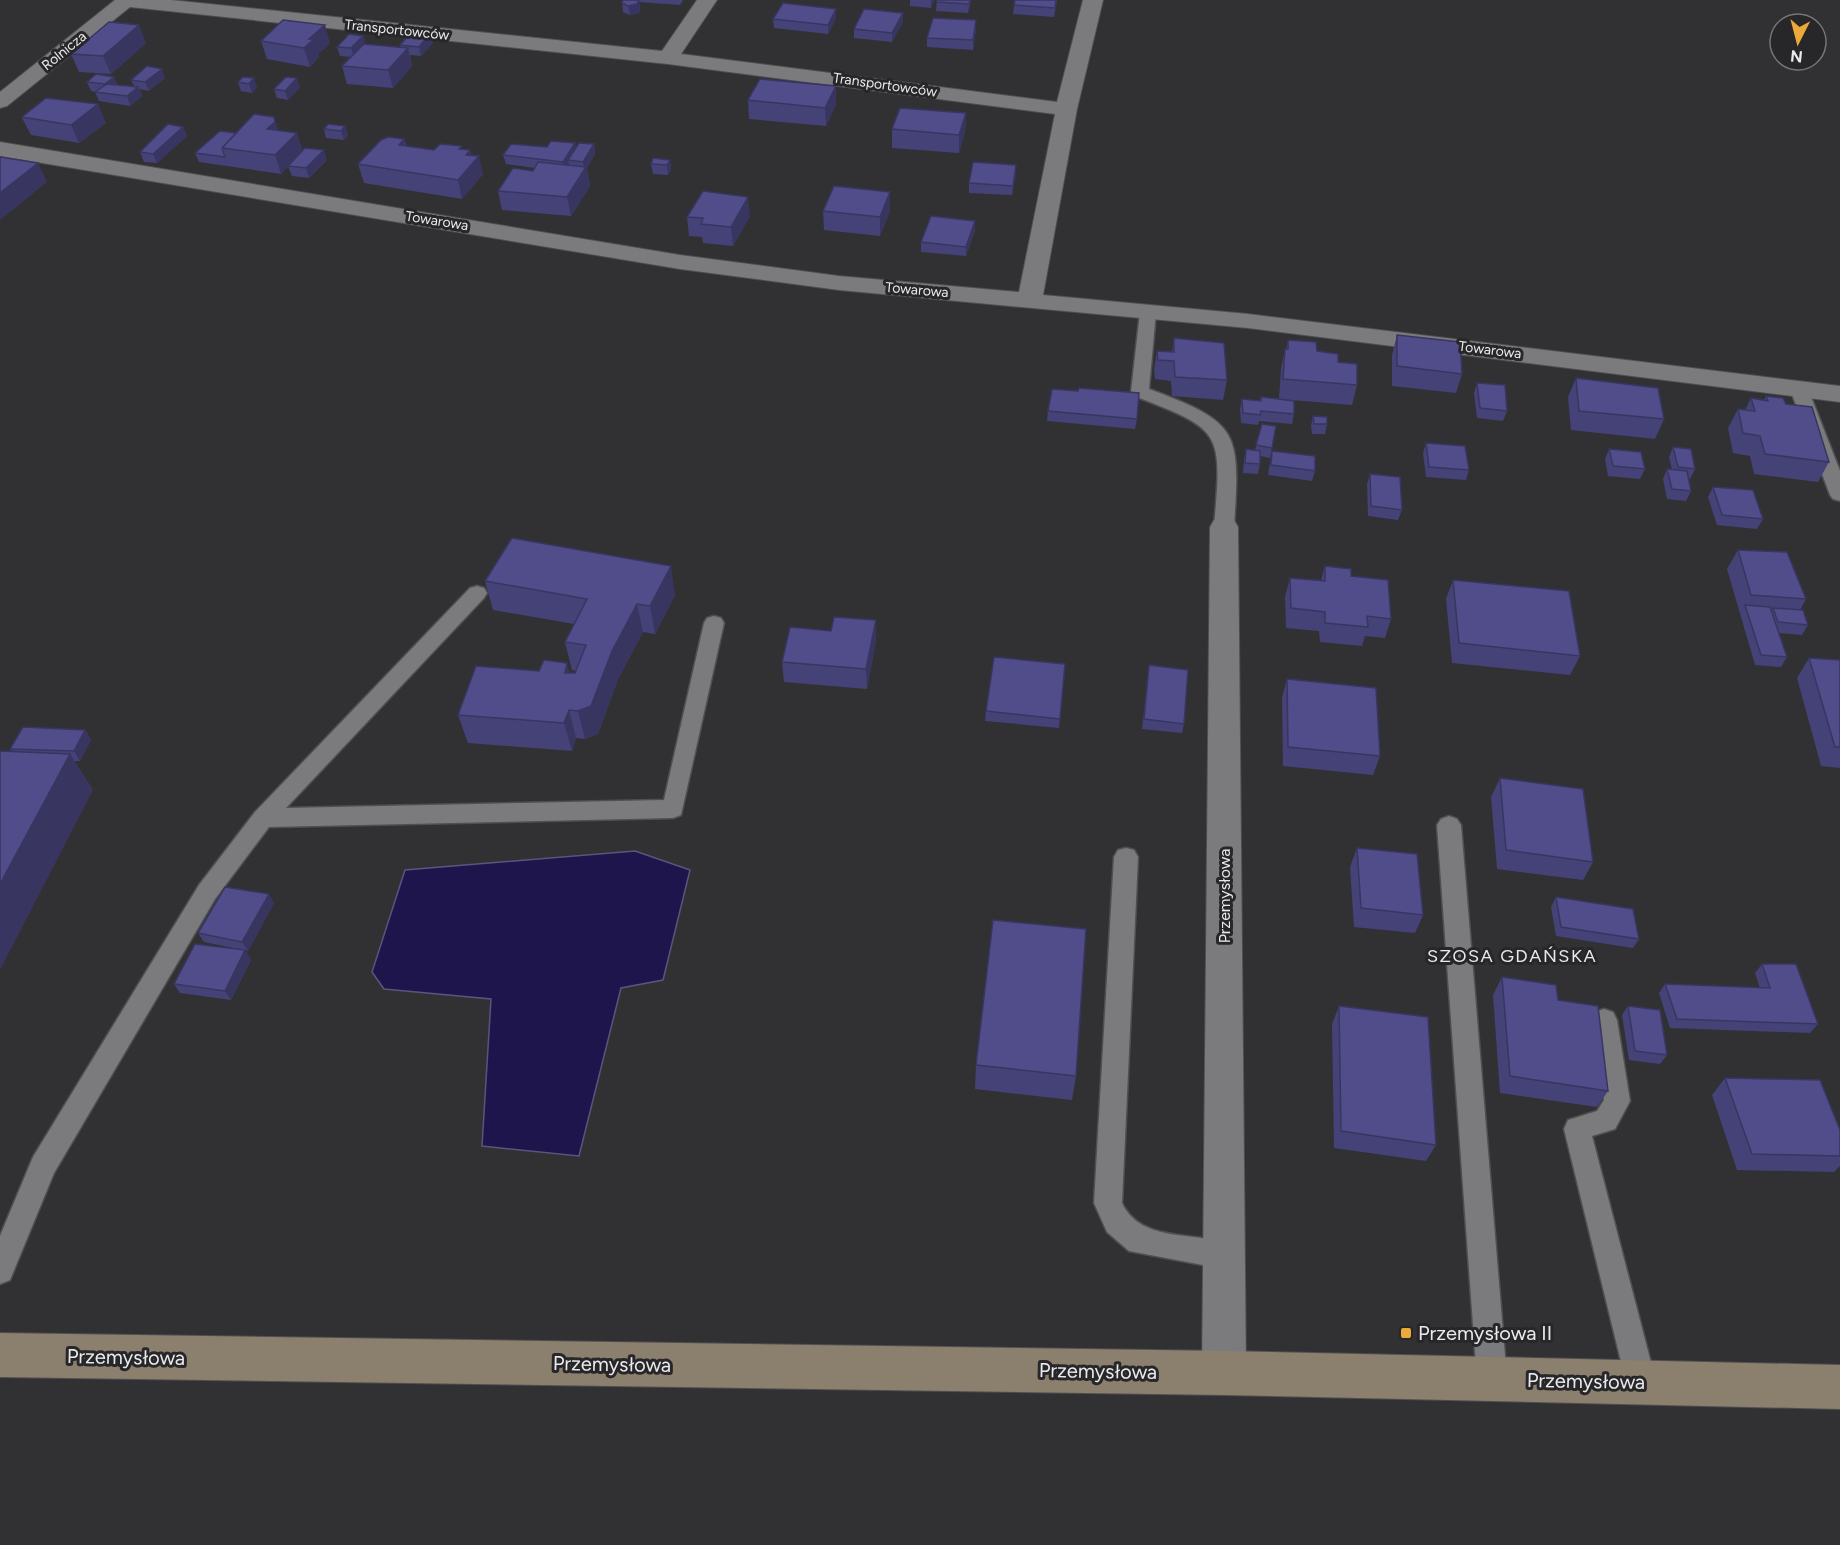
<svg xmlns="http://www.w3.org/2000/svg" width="1840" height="1545" font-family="Figtree,sans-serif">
  <rect width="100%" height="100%" fill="#313133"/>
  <!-- water -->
  <polygon fill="#1e154d" stroke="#5b557d" stroke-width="1.5" points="635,851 690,870 663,980 621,988 579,1156 482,1146 491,999 384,989 372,972 405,870"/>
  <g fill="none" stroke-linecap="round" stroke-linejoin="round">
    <!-- lane casing -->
    <g stroke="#4f4f51" stroke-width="3">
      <g id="lane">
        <path d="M1148 307 1156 312 1149 389C1241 423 1240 432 1234 527L1231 532H1217L1214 527C1222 432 1224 430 1134 396L1131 392 1140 312Z"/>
        <polygon points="1799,384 1808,389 1840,471 1840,501 1833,499 1830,495 1790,389"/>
        <polygon points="477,586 484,588 487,593 484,598 286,808 664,800 704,623 707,618 714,616 721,618 724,623 681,815 673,818 269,827 215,899 54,1173 10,1280 0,1284 0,1236 33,1157 199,885 255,812 470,588"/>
        <polygon points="1449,816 1457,819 1461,825 1507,1380 1503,1391 1492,1395 1481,1391 1477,1380 1437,825 1441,819"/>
        <path d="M1126 848 1134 850 1138 857 1122 1203C1141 1244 1198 1231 1234 1245L1238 1255 1234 1265 1224 1269 1129 1251 1107 1232 1094 1203 1114 857 1118 850Z"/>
        <polygon points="1604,1009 1613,1012 1617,1020 1630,1101 1615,1129 1592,1136 1656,1382 1652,1393 1641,1397 1630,1393 1626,1382 1564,1129 1568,1120 1597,1111 1604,1100 1591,1020 1595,1012"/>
      </g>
    </g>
    <!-- street casing -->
    <g stroke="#4f4f51" stroke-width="2">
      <g id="street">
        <polygon points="115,0 171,0 662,51 697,0 717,0 681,54 1057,102 1083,0 1103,0 1077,109 1043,295 1248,314 1840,386 1840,402 1248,328 839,290 680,269 0,156 0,142 680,255 839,276 1019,292 1055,114 668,64 130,7 7,106 0,108 0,92"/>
        <polygon points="1224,518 1234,520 1238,527 1246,1373 1239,1388 1224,1395 1209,1388 1202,1373 1210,527 1214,520"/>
      </g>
    </g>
    <!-- secondary casing -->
    <g stroke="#4f4f51" stroke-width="2">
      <polygon id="secondary" points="0,1333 1224,1351 1840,1365 1840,1409 1224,1395 0,1377"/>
    </g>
    <!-- lane -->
    <use href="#lane" fill="#7b7b7e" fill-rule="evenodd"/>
    <!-- street -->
    <use href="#street" fill="#7b7b7e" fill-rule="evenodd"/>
    <!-- secondary -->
    <use href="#secondary" fill="#8b7f6e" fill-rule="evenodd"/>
  </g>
  <!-- wall -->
  <g fill="#454277">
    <polygon points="623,0 683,0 680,5 639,2 640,9 639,13 630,15 623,12 622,3"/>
    <polygon points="910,0 934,0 931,8 910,6"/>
    <polygon points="937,0 971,0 968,13 936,11"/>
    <polygon points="1015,0 1057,0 1054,17 1013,14"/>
    <polygon points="836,9 836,18 828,34 774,28 773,19"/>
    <polygon points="903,13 903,22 892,42 854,38 854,29"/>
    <polygon points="976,29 973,50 927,47 927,38"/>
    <polygon points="363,36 365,44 400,47 400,45 433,43 421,56 410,55 412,66 393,88 347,84 342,66 351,57 340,56 337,47"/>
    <polygon points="261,41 330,43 318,54 319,57 310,67 267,59"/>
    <polygon points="146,43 111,74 79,72 71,54"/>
    <polygon points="114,77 117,85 134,86 131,80 165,78 149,91 139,89 142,96 130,106 99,101 95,92 91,91 87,82"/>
    <polygon points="243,77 257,87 252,93 241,91 238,82"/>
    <polygon points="836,86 836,104 826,126 749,119 748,100"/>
    <polygon points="300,87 288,100 277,98 274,89"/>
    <polygon points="46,98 106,123 79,143 31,135 22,118"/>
    <polygon points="966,113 965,132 959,153 892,148 892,129"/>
    <polygon points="345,126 348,136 344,140 326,138 324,129"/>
    <polygon points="183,127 187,136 157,163 144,162 140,152"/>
    <polygon points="278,130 303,150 327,160 309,178 292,176 288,166 281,174 199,162 195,153 236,133"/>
    <polygon points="404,139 407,146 434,150 463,149 470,150 471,155 483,174 462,199 364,183 358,164"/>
    <polygon points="594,144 595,154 587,168 590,186 571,216 502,210 498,191 533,171 535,168 506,164 503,155 547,147 576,148"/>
    <polygon points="670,160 671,169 668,175 653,174 651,164"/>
    <polygon points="1016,165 1016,174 1012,195 969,193 969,183"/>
    <polygon points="823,211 890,211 880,236 824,230"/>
    <polygon points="750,216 733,246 703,243 702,237 689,236 687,217"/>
    <polygon points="975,230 966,256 921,252 921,242"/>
    <polygon points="1397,335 1462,374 1456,393 1392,386 1392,355"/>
    <polygon points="1174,338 1227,380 1223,400 1172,396 1171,381 1155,379 1154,370 1157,351 1172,352"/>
    <polygon points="1288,340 1317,351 1338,362 1357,385 1352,405 1279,399 1281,369 1285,349 1286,349"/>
    <polygon points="1576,378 1664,419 1655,439 1571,430 1568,397"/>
    <polygon points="1477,383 1507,411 1503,421 1477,418 1474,393"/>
    <polygon points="1766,396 1786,404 1829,462 1818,482 1754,474 1750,456 1733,453 1728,428 1738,409 1745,410 1751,398 1764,400"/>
    <polygon points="1261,397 1294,414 1292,424 1259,421 1258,425 1241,423 1240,409 1242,399 1260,401"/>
    <polygon points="1048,411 1137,419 1135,429 1047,421"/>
    <polygon points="1313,416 1327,424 1325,434 1312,434 1311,426"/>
    <polygon points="1262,424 1276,426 1270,458 1260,456 1260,464 1258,474 1243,473 1244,459 1246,449 1255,450"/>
    <polygon points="1426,443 1469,470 1466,480 1426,477 1423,453"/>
    <polygon points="1673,447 1695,469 1690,479 1689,478 1691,491 1686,501 1667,499 1663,479 1667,469 1672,470 1669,457"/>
    <polygon points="1609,449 1645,469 1640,479 1608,476 1605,459"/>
    <polygon points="1272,451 1315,471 1312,481 1268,475"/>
    <polygon points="1370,474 1402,510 1398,520 1368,516 1367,484"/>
    <polygon points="1713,487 1763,519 1757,529 1717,525 1708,497"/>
    <polygon points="1738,550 1806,599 1800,610 1808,625 1802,635 1779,633 1787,657 1781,667 1755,665 1727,569"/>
    <polygon points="1325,566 1351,576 1391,619 1385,638 1365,636 1362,646 1320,642 1319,631 1286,628 1285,597 1290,578 1321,580"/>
    <polygon points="1453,580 1580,656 1570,675 1452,663 1446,599"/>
    <polygon points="485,581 675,595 655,634 643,632 618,679 598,734 585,739 576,738 572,751 468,743 458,715 539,671 575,673 576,671 572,670 565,642 574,624 493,610"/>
    <polygon points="876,620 876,640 867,689 784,682 782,662 831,631"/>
    <polygon points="1809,658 1840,660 1840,768 1821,766 1797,678"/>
    <polygon points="1065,664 1059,728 985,721 986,711"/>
    <polygon points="1149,665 1184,724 1182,733 1142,729"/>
    <polygon points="1287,679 1380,756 1373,775 1283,766 1282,698"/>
    <polygon points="85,730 91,740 80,761 74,761 93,790 13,752 10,749"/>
    <polygon points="1500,778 1593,862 1583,880 1497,869 1491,797"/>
    <polygon points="1357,848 1423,915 1415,933 1354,927 1350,867"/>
    <polygon points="1556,897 1639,939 1633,948 1556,936 1551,907"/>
    <polygon points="274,903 248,951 204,942 198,933"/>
    <polygon points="245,950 251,960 231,1000 180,993 174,984"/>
    <polygon points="1762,964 1818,1024 1810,1033 1670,1028 1659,993 1665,984 1760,988 1755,973"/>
    <polygon points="1502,977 1558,1000 1608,1091 1597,1107 1500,1093 1493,995"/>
    <polygon points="1339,1006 1436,1145 1426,1161 1334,1148 1332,1024"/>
    <polygon points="1628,1006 1667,1055 1660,1064 1629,1060 1622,1015"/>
    <polygon points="976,1065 1076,1076 1072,1100 975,1089"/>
    <polygon points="1725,1078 1840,1130 1840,1166 1834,1172 1737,1170 1712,1095"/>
  </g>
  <!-- shaded-wall -->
  <g fill="#383661">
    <polygon points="639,0 640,9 639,13 630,15 628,6"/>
    <polygon points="931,0 934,0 931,8"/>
    <polygon points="970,0 971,0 971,4 968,13"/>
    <polygon points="836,9 836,18 828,34 828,25"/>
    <polygon points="903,13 903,22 892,42 892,33"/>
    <polygon points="976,20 976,29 973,50 973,40"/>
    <polygon points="139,25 146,43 111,74 103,56"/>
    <polygon points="325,25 330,43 318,54 319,57 310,67 304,48 309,39"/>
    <polygon points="430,34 433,43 421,56 419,47"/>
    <polygon points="363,36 365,45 354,57 351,48"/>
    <polygon points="408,48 412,66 393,88 388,70"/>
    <polygon points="162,69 165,78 149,91 145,82"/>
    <polygon points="114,77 118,86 109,93 105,84"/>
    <polygon points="254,78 257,87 252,93 249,84"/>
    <polygon points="297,78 300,87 288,100 285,91"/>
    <polygon points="836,86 836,104 826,126 825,108"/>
    <polygon points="138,87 142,96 130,106 127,96"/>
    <polygon points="98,104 106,123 79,143 71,125"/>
    <polygon points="966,113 965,132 959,153 959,135"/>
    <polygon points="274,117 280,135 267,129"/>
    <polygon points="345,126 348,136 344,140 341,131"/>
    <polygon points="183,127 187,136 157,163 153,154"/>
    <polygon points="297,133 303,151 281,174 275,155"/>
    <polygon points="404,139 409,157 399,145"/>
    <polygon points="575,143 577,153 568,160 569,165 565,172 563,162"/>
    <polygon points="594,144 595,154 587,168 590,186 571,216 567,197 585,170 583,162"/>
    <polygon points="324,150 327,160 309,178 306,168"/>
    <polygon points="470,150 473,163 479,156 483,174 462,199 458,180 466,155"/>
    <polygon points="670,160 671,169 668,175 667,165"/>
    <polygon points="38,163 47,182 0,220 0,193"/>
    <polygon points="1016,165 1016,174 1012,195 1013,186"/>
    <polygon points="890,192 890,211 880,236 880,217"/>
    <polygon points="748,197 750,216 733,246 731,227"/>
    <polygon points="975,221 975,230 966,256 966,247"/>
    <polygon points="671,566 675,595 655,634 650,606"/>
    <polygon points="637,604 643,632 618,679 598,734 585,739 578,711 612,651"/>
    <polygon points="876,620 876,640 867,689 866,669"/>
    <polygon points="567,663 574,692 565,673"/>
    <polygon points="569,710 576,738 572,751 564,723"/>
    <polygon points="85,730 91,740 80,761 74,751"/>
    <polygon points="70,754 93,790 0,970 0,884"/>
    <polygon points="269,894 274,903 248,951 242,942"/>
    <polygon points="245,950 251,960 231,1000 225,991"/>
  </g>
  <!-- building -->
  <g fill="#504d8a" stroke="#383661" stroke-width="1.5">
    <polygon points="623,0 639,0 637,4 628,6 622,3"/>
    <polygon points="937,0 970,0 969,4 937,2"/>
    <polygon points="1015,0 1056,0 1055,8 1014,5"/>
    <polygon points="783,3 836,9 828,25 773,19"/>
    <polygon points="864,9 903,13 892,33 854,29"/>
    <polygon points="933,18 976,20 973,40 927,38"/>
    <polygon points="283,20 325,25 309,39 314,39 304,48 261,41"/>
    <polygon points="109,22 139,25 103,56 71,54"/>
    <polygon points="412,32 430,34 419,47 400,45"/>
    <polygon points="349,34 363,36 351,48 337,47"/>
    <polygon points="364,44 408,48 388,70 342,66"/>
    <polygon points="147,66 162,69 145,82 131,80"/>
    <polygon points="96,74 114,77 105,84 87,82"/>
    <polygon points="243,77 254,78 249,84 238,82"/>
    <polygon points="286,77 297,78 285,91 274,89"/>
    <polygon points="760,79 836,86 825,108 748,100"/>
    <polygon points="107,84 138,87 127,96 95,92"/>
    <polygon points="46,98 98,104 71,125 22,117"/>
    <polygon points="900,108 966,113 959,135 892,129"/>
    <polygon points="254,114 274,117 275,122 267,129 297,133 275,155 222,148"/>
    <polygon points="168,124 183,127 153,154 140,152"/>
    <polygon points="328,124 345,126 341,131 324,129"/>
    <polygon points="220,131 236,133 222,148 225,157 195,153"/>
    <polygon points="388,137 404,139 399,145 434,150 440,144 462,146 459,149 470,150 466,155 479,156 458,180 358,164 381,140"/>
    <polygon points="551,141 575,143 563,162 503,155 511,144 547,147"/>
    <polygon points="579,143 594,144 583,162 568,160"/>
    <polygon points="305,148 324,150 306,168 288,166"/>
    <polygon points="0,157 38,163 0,193"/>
    <polygon points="653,158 670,160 667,165 651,164"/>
    <polygon points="538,162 586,167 567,197 498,191 513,168 533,171"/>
    <polygon points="973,162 1016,165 1013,186 969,183"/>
    <polygon points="834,186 890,192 880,217 823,211"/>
    <polygon points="703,191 748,197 731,227 701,224 703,218 687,217"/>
    <polygon points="931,216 975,221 966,247 921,242"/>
    <polygon points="1397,335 1460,342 1462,374 1397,366"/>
    <polygon points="1174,338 1224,343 1227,380 1175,377 1174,361 1158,360 1157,351 1174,352"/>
    <polygon points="1288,340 1316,342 1317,351 1338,354 1338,362 1357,364 1357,385 1283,379 1285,349 1288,349"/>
    <polygon points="1576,378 1658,388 1664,419 1579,411"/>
    <polygon points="1477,383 1505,385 1507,411 1480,408"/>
    <polygon points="1079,388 1139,393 1137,419 1048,411 1052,389 1078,391"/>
    <polygon points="1766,396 1783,398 1786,404 1812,407 1829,462 1765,454 1760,436 1743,433 1738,409 1755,411 1751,398 1768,401"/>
    <polygon points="1261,397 1294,401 1294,414 1261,411 1260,415 1243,413 1242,399 1261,401"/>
    <polygon points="1313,416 1327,417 1327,424 1314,424"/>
    <polygon points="1262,424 1276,426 1272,448 1256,445"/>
    <polygon points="1426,443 1465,446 1469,470 1429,467"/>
    <polygon points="1673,447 1691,449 1695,469 1678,467"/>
    <polygon points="1246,449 1260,451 1260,464 1245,463"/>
    <polygon points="1609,449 1641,452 1645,469 1613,466"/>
    <polygon points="1272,451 1315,456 1315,471 1271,465"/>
    <polygon points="1667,469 1687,471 1691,491 1672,489"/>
    <polygon points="1370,474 1400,477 1402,510 1371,506"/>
    <polygon points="1713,487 1753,490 1763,519 1722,515"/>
    <polygon points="512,538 671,566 650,606 637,604 612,651 591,706 578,711 569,710 564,723 458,715 476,666 539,671 544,660 567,663 565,673 575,673 586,645 565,642 587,599 485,581"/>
    <polygon points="1738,550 1787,552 1806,599 1751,595"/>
    <polygon points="1325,566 1351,569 1351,576 1388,580 1391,619 1367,616 1368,627 1325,623 1325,612 1291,608 1290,578 1325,581"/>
    <polygon points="1453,580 1569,591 1580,656 1459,643"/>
    <polygon points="1745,605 1770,607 1787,657 1761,655"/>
    <polygon points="1773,608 1803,610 1808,625 1778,622"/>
    <polygon points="834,617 876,620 866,669 782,662 790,627 831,631"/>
    <polygon points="994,657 1065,664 1060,719 986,711"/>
    <polygon points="1809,658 1840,660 1840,747 1835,747"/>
    <polygon points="1149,665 1188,670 1184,724 1144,719"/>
    <polygon points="1287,679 1376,688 1380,756 1288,747"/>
    <polygon points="23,727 85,730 74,751 10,749"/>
    <polygon points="0,751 70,754 0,884"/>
    <polygon points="1500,778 1583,789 1593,862 1506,850"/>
    <polygon points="1357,848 1417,854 1423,915 1361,908"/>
    <polygon points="225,887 269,894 242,942 198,933"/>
    <polygon points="1556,897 1633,909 1639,939 1561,927"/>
    <polygon points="993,920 1086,929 1076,1076 976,1065"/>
    <polygon points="195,944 245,950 225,991 174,984"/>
    <polygon points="1762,964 1796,964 1818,1024 1677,1019 1665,984 1770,988"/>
    <polygon points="1502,977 1556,985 1558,1000 1598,1006 1608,1091 1510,1076"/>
    <polygon points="1339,1006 1428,1017 1436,1145 1341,1131"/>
    <polygon points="1628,1006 1660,1010 1667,1055 1635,1051"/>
    <polygon points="1725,1078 1820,1080 1840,1130 1840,1156 1752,1154"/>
  </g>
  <!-- markers -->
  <rect fill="#eba939" stroke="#272729" stroke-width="2" x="1400" y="1327" width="12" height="12" rx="3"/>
  <g text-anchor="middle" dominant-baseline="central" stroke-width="6" stroke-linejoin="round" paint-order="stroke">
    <!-- far-street labels -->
    <g font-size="14" fill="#eaeaec" stroke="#272729">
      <text transform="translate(397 30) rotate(6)">Transportowców</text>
      <text transform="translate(64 51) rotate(-39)">Rolnicza</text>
      <text transform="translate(885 85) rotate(8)">Transportowców</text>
      <text transform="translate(437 221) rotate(9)">Towarowa</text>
      <text transform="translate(917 290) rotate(5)">Towarowa</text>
      <text transform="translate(1490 350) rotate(7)">Towarowa</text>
    </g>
    <!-- street labels -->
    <g font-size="16" fill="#eaeaec" stroke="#272729">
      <text transform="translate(1224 896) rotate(-90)">Przemysłowa</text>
    </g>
    <!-- neighbourhood labels -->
    <g font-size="18" letter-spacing="1.5" fill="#eaeaec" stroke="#272729">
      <text x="1512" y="956">SZOSA GDAŃSKA</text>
    </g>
    <!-- near-poi labels -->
    <g font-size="20" fill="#eaeaec" stroke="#272729" text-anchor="start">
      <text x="1418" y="1333">Przemysłowa II</text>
    </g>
    <!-- near-street labels -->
    <g font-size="20" fill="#eaeaec" stroke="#272729">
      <text transform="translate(126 1357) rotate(1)">Przemysłowa</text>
      <text transform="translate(612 1364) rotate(1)">Przemysłowa</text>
      <text transform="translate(1098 1371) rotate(1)">Przemysłowa</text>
      <text transform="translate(1586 1381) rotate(1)">Przemysłowa</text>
    </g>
  </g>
  <!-- north arrow -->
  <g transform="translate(1798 42) rotate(186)"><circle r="28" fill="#272729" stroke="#757577" stroke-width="1.5"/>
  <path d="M0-4.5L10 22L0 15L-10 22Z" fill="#eba939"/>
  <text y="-9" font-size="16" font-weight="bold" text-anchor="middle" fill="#eaeaec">N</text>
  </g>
</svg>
